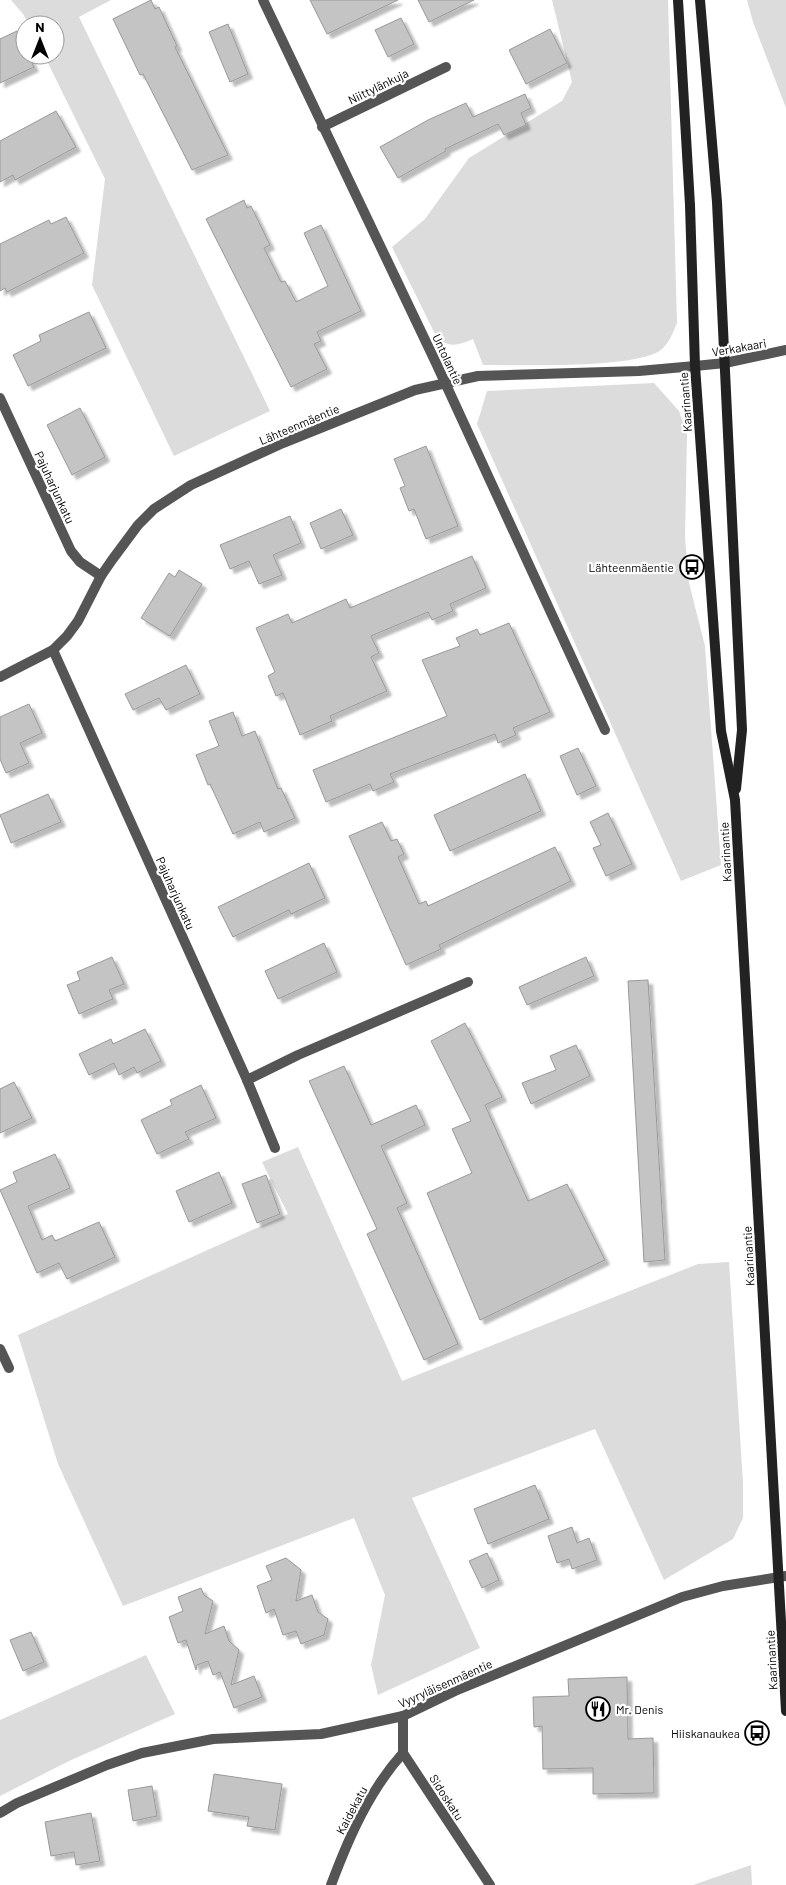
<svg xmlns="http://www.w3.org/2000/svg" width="786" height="1885" font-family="Barlow,sans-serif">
  <defs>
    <filter id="shadow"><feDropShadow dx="4.5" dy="4.5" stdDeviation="1" flood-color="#0004"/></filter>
  </defs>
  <rect width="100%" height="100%" fill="#fff"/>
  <!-- green -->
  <g fill="#dcdcdc">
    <polygon points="11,0 111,0 79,17 270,411 174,456 92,285 105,179 44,55 55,55 55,25 29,25 23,14"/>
    <path d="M552 0H668L677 323C673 332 670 342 662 349 641 369 517 365 483 365L473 339C459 345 448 349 436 336L392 247 425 219 469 158 562 101 572 82Z"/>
    <polygon points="747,0 786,0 786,108 753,22"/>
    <polygon points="654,383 679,411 687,435 685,538 689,583 705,646 721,865 681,881 477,424 487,391"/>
    <polygon points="298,1147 402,1381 698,1264 729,1262 743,1483 743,1518 733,1539 664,1580 595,1429 412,1498 480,1648 378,1695 371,1665 385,1595 354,1518 123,1606 58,1464 18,1335 288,1214 262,1162"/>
    <polygon points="146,1655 175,1714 69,1761 0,1796 0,1720"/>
    <polygon points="751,1865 752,1885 693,1885"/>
  </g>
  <!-- building -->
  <g fill="#c4c4c4" stroke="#999" filter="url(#shadow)">
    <polygon points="151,0 155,9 159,7 177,46 175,47 228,155 192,170 143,74 140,75 113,19"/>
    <polygon points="310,0 398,0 327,34"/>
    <polygon points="418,0 474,0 429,22"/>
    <polygon points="401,18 414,44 388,57 375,30"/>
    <polygon points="228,24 248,74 230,82 209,32"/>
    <polygon points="550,29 567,63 526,84 509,50"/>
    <polygon points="17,31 25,48 25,55 28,55 34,67 0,83 0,39"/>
    <polygon points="525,94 531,108 521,113 526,125 504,135 498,124 445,149 446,151 398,178 380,147 428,120 466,103 473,117"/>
    <polygon points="56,111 76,147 15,180 13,175 0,182 0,141"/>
    <polygon points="244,200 247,208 251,206 270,245 264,248 281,282 285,281 296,302 328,286 304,233 321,225 361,311 317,332 321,341 314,344 327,369 291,387 206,219"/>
    <polygon points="66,217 84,253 7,292 5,288 0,291 0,244 49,220 51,224"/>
    <polygon points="89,312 106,348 28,386 13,355 41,341 39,335"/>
    <polygon points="80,408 105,457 72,475 47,425"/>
    <polygon points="426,446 458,526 426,539 414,509 409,511 400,488 405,486 394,459"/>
    <polygon points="341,509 353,535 321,549 310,523"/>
    <polygon points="290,516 301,543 273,555 282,575 259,584 249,561 230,569 220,545"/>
    <polygon points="472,556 486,588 450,604 453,611 432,620 428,612 371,636 379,653 371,657 387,691 330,716 332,721 300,735 283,693 276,696 268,676 275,672 256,628 288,614 292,623 346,599 350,608"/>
    <polygon points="179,570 202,584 170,636 141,618 169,573 175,577"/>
    <polygon points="509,623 550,712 513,728 516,735 498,743 495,734 390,774 394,782 373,791 370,784 326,802 313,770 447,716 422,660 460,646 456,638 477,629 480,635"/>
    <polygon points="186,665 200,694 166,710 159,698 133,710 125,694"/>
    <polygon points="29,704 42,733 20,743 29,763 6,773 0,759 0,717"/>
    <polygon points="233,712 242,736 255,731 278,789 281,788 295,818 264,832 260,822 233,834 210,784 208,785 196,755 219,746 209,721"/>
    <polygon points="578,748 596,786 577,795 560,756"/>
    <polygon points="525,774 541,811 450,851 434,815"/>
    <polygon points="48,794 61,822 11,843 0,815"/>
    <polygon points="608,813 632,864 606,876 593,848 601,845 590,822"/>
    <polygon points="382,822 391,841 397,839 404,854 398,857 419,904 426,901 428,906 555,847 571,881 439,945 441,949 406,965 349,836"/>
    <polygon points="309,863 325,898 291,914 289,910 233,937 218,907"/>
    <polygon points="324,943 337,972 278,999 265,971"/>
    <polygon points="112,957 124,984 109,990 113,999 79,1014 67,985 80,980 77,972"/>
    <polygon points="586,957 594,976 527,1005 519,987"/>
    <polygon points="648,980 665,1260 644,1262 628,981"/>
    <polygon points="465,1023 502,1097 485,1105 528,1201 567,1184 605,1260 480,1320 427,1193 472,1173 452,1129 471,1121 431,1041"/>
    <polygon points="145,1029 161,1061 137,1073 134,1067 119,1075 114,1063 89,1075 79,1054 111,1039 113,1044"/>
    <polygon points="576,1045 590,1076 531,1104 522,1083 556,1070 550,1056"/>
    <polygon points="344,1066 371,1125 416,1105 425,1125 381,1146 407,1203 397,1208 458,1344 424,1360 367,1234 377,1229 309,1081"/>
    <polygon points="14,1082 32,1118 0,1133 0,1089"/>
    <polygon points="201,1085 216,1118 185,1132 189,1139 157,1154 141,1120 172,1105 170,1100"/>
    <polygon points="55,1154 70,1188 28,1206 42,1240 52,1235 55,1241 99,1222 115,1257 67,1279 59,1263 37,1273 0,1190 17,1182 13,1172"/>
    <polygon points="219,1172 232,1203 189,1222 176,1191"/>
    <polygon points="266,1175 280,1214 257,1223 242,1184"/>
    <polygon points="535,1485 549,1519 488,1544 474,1509"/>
    <polygon points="572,1527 577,1543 589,1538 597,1560 572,1569 569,1559 557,1563 548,1536"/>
    <polygon points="487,1553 499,1580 482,1588 469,1561"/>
    <polygon points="286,1558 301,1570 296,1601 312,1595 318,1612 328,1619 324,1635 301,1644 296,1631 283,1635 274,1609 266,1613 257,1586 272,1580 266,1566"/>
    <polygon points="201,1588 204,1595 213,1601 205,1634 224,1626 229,1641 239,1650 231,1685 254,1676 262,1697 234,1708 220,1672 213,1675 208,1661 197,1665 196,1670 186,1640 178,1643 169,1617 183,1611 178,1597"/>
    <polygon points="31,1632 44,1662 23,1671 10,1640"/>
    <polygon points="627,1677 628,1739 653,1738 654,1793 593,1794 593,1768 543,1769 542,1726 534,1727 533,1697 569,1696 568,1679"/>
    <polygon points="214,1774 282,1784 275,1830 247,1826 249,1817 208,1811"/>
    <polygon points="152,1786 157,1816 133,1821 128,1790"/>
    <polygon points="91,1813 100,1861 76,1865 74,1852 51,1856 45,1822"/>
  </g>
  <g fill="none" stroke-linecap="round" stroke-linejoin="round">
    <!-- minor -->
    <g stroke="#555" stroke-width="10">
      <polyline points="263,0 436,363 605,730"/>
      <polyline points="322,127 446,67"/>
      <polyline points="0,398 71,551 80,562 101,576"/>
      <polyline points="53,650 247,1080 275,1148"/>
      <polyline points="0,677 53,650 67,636 78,621 101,576 112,560 138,525 154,509 191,485 283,443 415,390 478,376 639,371 695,366"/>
      <polyline points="247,1080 298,1055 468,982"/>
      <polyline points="0,1349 9,1368"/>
      <polyline points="403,1716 403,1753 490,1885"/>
      <polyline points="0,1813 17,1803 107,1765 142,1753 213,1739 321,1734 403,1716 455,1691 682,1597 723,1586 786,1576"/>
      <path d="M331 1885C349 1837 369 1791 403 1753"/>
    </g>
    <!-- tertiary -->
    <polyline stroke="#555" stroke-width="10" points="695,366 725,363 786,350"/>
    <!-- secondary -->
    <g stroke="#222" stroke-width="10">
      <polyline points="678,0 690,205 695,366 721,731 735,800 786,1711"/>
      <polyline points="700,0 717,202 742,730 736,789"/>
    </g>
  </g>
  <!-- icons -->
  <defs>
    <g id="bus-ring" transform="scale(1.25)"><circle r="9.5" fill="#fff" stroke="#000" stroke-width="1.5"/><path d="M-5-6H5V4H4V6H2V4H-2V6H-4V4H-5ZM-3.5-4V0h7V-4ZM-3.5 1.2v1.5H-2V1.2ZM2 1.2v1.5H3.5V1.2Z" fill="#000"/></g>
    <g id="restaurant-ring" transform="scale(1.25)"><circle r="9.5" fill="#fff" stroke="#000" stroke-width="1.5"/><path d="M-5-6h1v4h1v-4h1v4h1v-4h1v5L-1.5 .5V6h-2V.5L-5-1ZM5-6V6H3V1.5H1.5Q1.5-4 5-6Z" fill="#000"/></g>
  </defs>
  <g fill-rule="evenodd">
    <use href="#bus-ring" x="692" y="567"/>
    <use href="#restaurant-ring" x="598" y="1709"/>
    <use href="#bus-ring" x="757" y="1733"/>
  </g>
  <g text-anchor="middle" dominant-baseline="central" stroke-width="4.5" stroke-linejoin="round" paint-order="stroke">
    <!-- street labels -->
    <g font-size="12" fill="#000" stroke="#fff">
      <text transform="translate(378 86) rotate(-26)">Niittylänkuja</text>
      <text transform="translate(739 347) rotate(-10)">Verkakaari</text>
      <text transform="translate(448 359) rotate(65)">Untolantie</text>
      <text transform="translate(685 402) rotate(-94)">Kaarinantie</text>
      <text transform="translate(299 424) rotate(-23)">Lähteenmäentie</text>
      <text transform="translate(55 487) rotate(65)">Pajuharjunkatu</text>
      <text transform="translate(725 852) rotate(-93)">Kaarinantie</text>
      <text transform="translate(176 893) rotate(66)">Pajuharjunkatu</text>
      <text transform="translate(748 1256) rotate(-93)">Kaarinantie</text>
      <text transform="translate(771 1660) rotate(-93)">Kaarinantie</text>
      <text transform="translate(445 1683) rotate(-24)">Vyyryläisenmäentie</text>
      <text transform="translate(447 1797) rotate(57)">Sidoskatu</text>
      <text transform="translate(351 1810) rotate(-62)">Kaidekatu</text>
    </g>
    <!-- poi labels -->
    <g font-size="12" fill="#000" stroke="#fff" text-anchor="end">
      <text x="674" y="567">Lähteenmäentie</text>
      <text x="616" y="1709" text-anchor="start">Mr. Denis</text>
      <text x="740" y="1733">Hiiskanaukea</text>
    </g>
  </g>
  <!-- north arrow -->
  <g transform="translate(40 40)"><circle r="24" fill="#ffffff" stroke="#999999"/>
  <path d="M0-4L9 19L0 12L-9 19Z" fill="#000000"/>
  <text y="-8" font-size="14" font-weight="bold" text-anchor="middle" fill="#000000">N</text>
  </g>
</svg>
